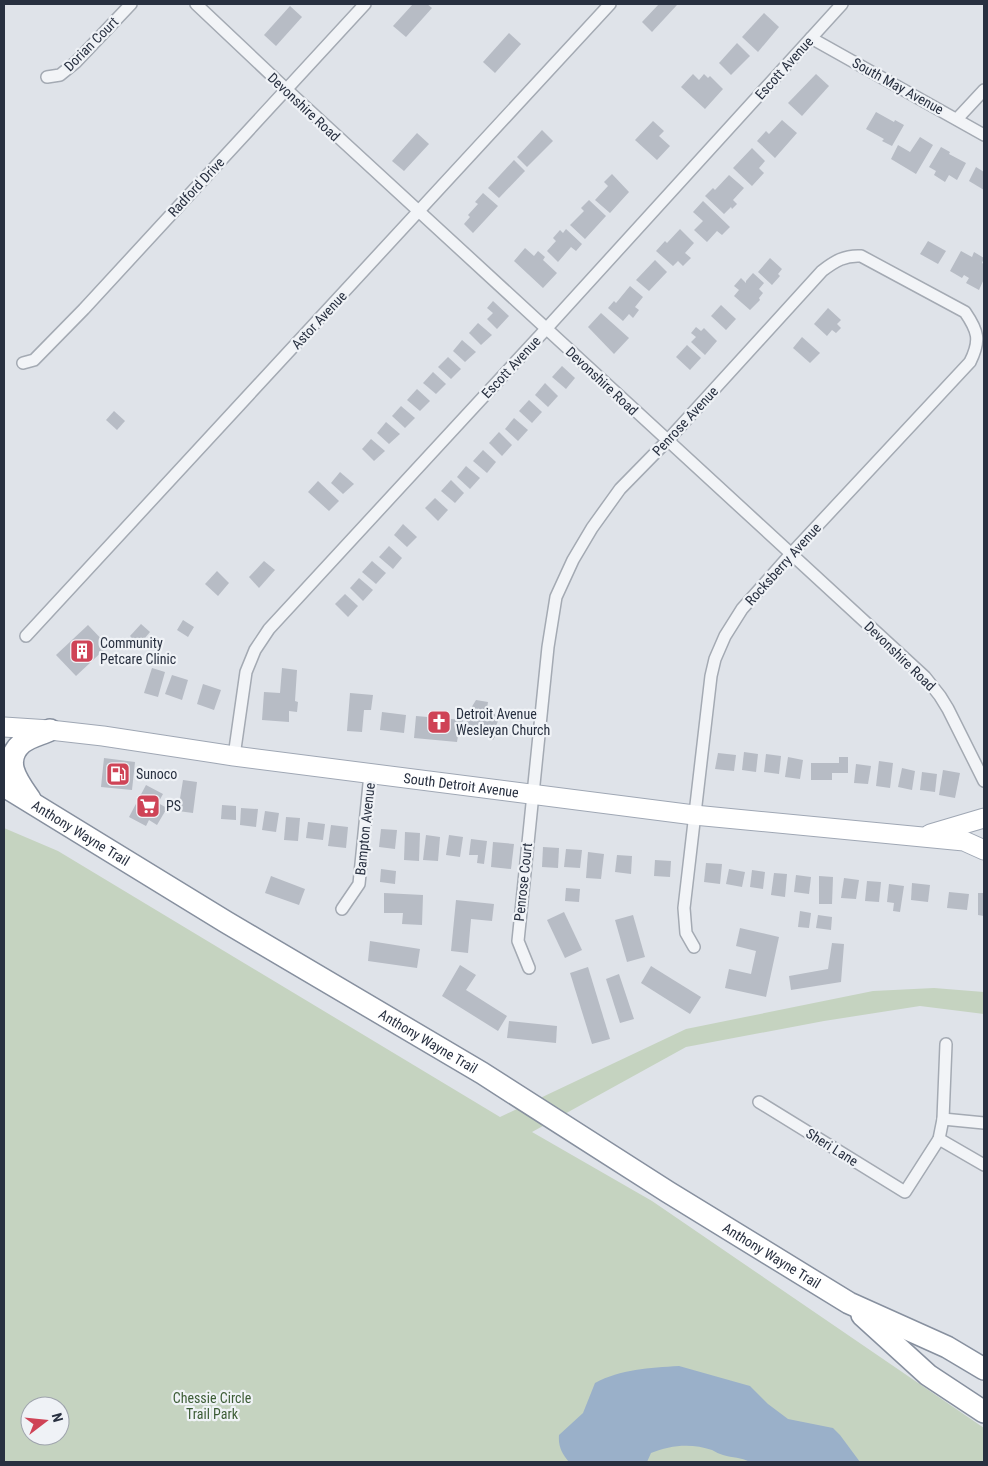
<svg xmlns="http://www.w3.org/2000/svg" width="988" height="1466" font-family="'Roboto Condensed',sans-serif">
  <rect width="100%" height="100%" fill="#dfe3e9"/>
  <!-- green -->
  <path fill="#c5d3c0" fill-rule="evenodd" d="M4 828 58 851 500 1117 686 1029 873 991 934 988 984 992V1014L920 1006 824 1021 686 1047 532 1132 652 1201 984 1428V1462H4ZM30 1406H60V1436H30Z"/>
  <!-- water -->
  <path fill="#9ab0c9" d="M679 1366 750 1386 768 1404 788 1419 833 1428 840 1435 860 1462H750C741 1457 733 1458 723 1455 719 1454 716 1452 712 1450 692 1443 670 1445 651 1453L647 1462H569C562 1454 558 1446 559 1435L583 1413 595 1383C621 1369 649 1368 679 1366Z"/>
  <!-- building -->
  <g fill="#b7bcc5">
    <polygon points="413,4 427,4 432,8 406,37 393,26"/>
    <polygon points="659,4 676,4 677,5 652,32 642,22"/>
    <polygon points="290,6 302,17 276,46 264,35"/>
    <polygon points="764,13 779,27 758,52 742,37"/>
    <polygon points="509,33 521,44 495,73 483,62"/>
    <polygon points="737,43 750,56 731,75 719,63"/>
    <polygon points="693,74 699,80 704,74 708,78 710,76 723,89 705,109 681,87"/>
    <polygon points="816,74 829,86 802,116 788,103"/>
    <polygon points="876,112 894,122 895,120 904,125 892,146 882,141 884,139 866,129"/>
    <polygon points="782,120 797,133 775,158 757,141 766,131 769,134"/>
    <polygon points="653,121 664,131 659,136 670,146 657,160 635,140"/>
    <polygon points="542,130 553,141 527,167 517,157"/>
    <polygon points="417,133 429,144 404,171 392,161"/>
    <polygon points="920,137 933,145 916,174 891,159 898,145 910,152"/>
    <polygon points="941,147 950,152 949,154 966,163 957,180 949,175 945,182 934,175 936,171 929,167"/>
    <polygon points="752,148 765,161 759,168 764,173 752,186 733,168"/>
    <polygon points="514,160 525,171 499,198 488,188"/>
    <polygon points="976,167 984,172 984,190 969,181"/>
    <polygon points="612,174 629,192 610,213 595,200 608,186 604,182"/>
    <polygon points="729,175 744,188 733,200 737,204 732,209 731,207 724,214 705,196 713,188 715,190"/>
    <polygon points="483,193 498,206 473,233 464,224 470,217 468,215 478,204 475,202"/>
    <polygon points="589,200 606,216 585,239 570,225 584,211 581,208"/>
    <polygon points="703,201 730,227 722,235 717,231 707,242 694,230 703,221 693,212"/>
    <polygon points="566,229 582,244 576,251 571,247 558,262 547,251 556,241 553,238 560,230 563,233"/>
    <polygon points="680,229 694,243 685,253 691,258 683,266 678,261 673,266 656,251 665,241 667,243"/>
    <polygon points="928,241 946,251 938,264 920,254"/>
    <polygon points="525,248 534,256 538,251 545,257 543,260 557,273 543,288 514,261"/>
    <polygon points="961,251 972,257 974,252 984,258 982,263 984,264 984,279 979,290 966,283 969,278 964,275 962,278 950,271"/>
    <polygon points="770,258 782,269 778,274 780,276 772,285 758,272"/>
    <polygon points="655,260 667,272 649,291 636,280"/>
    <polygon points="753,273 764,283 759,289 763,293 759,298 760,300 750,310 734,296 739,290 734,286 741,278 746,283 746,281"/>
    <polygon points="630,286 643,297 635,307 639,310 633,318 629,314 623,321 608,308 614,301 616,303"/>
    <polygon points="493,301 509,316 497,329 487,319 493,313 487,308"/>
    <polygon points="721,305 736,319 726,330 711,316"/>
    <polygon points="828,308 841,320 837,324 841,328 836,333 832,330 827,336 814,324"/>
    <polygon points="601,313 629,338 614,354 588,327"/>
    <polygon points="478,323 492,335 481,345 469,333"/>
    <polygon points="696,327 701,331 704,328 717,341 705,355 691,342 696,337 691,333"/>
    <polygon points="802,337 820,353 810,363 793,348"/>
    <polygon points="462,340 476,352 465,362 453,351"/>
    <polygon points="687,345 701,358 690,370 676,357"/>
    <polygon points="448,357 461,369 451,379 438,367"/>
    <polygon points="562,366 575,378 566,389 552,377"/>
    <polygon points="433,372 446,384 436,394 423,383"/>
    <polygon points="545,383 558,396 548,407 535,395"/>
    <polygon points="417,389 430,401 420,411 407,400"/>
    <polygon points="529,400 542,412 532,423 519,411"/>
    <polygon points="401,406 415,418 405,428 392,416"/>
    <polygon points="114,411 125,421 117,430 106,420"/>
    <polygon points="514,418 528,430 518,441 505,429"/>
    <polygon points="386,422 400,434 389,444 377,433"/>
    <polygon points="499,432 512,445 502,456 489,443"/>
    <polygon points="371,439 385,451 374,461 362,449"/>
    <polygon points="483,450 496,462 487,473 473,461"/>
    <polygon points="466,466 480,478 470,489 457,477"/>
    <polygon points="340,472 354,484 343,494 331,483"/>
    <polygon points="451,480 464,493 455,503 441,491"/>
    <polygon points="318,481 339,501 329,511 308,492"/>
    <polygon points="435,498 448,510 438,521 425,508"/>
    <polygon points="403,524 417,537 407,547 394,535"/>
    <polygon points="389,546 402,558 393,569 379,557"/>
    <polygon points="264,561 275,570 259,588 249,577"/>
    <polygon points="372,561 386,573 376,584 362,572"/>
    <polygon points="217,571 229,583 218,596 205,584"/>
    <polygon points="359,578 373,590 363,601 350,588"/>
    <polygon points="345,594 358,606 348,617 335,604"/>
    <polygon points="183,620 194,627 188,637 177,630"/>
    <polygon points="141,624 150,632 139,645 130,636"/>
    <polygon points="88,625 108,646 76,676 56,655"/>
    <polygon points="152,668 165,672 158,697 144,693"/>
    <polygon points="282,668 297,670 295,701 298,702 297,712 289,711 289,722 262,720 264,692 280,693"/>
    <polygon points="172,675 188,680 182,700 165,694"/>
    <polygon points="203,684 221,690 214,710 197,704"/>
    <polygon points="350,693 373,695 371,710 364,710 362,732 347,731"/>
    <polygon points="476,700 488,702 487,709 491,710 499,719 493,732 497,734 493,740 487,738 488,735 474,729 465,728 465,737 458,736 457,742 414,738 416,716 463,720 462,724 466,724 467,719 465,718"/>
    <polygon points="382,712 406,715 404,733 380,730"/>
    <polygon points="744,752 758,754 756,772 742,770"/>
    <polygon points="718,753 736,755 734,771 715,769"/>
    <polygon points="766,754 781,756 779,774 764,772"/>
    <polygon points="788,757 803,760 800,779 785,777"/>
    <polygon points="839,757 848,757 848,773 832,773 832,780 811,780 811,763 839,763"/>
    <polygon points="104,758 135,762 132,790 101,787"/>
    <polygon points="879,761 893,763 890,788 876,786"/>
    <polygon points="856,764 871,766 868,784 854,783"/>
    <polygon points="902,768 915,771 912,790 898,787"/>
    <polygon points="943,770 960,773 955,798 939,795"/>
    <polygon points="922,772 937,774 935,792 920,790"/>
    <polygon points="183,780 197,782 193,813 178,811"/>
    <polygon points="146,785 163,794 158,803 167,808 157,825 149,820 146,826 129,817"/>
    <polygon points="222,805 236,806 236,820 221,819"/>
    <polygon points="241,808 258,809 256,827 240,825"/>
    <polygon points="265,811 279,813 276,832 262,830"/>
    <polygon points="286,817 300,818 298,841 284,840"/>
    <polygon points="308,822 325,824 323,840 306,838"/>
    <polygon points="331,825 348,827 346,848 328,846"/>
    <polygon points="381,829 397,830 395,849 379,847"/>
    <polygon points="405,832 420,833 419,861 404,860"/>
    <polygon points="426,835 440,837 438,861 423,860"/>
    <polygon points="449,835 463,837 460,857 446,855"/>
    <polygon points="471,839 487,841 484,864 477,863 478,855 469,855"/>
    <polygon points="493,842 514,844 511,869 491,867"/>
    <polygon points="543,847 559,848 558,868 542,867"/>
    <polygon points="566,849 582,850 580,868 564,867"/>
    <polygon points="588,852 604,854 601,879 586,878"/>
    <polygon points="617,855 632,856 631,874 615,872"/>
    <polygon points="655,860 671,861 670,877 654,876"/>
    <polygon points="706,863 722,864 720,884 704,882"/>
    <polygon points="381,869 396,871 395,884 380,882"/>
    <polygon points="729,869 745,872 742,887 726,884"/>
    <polygon points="752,870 765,872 763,889 750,887"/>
    <polygon points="774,873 787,874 785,897 771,895"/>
    <polygon points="796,875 811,877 809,894 794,892"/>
    <polygon points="271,876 305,889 299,905 265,893"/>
    <polygon points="819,876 833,877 832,904 819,904"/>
    <polygon points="844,878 859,880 856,899 841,898"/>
    <polygon points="867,881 881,882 879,902 865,901"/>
    <polygon points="912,883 930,885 928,902 911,900"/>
    <polygon points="889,884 904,886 900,912 893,911 894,903 887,902"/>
    <polygon points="566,888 580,889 579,902 565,901"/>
    <polygon points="949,892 969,894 967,910 947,908"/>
    <polygon points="384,893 423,895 422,925 402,924 403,913 384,913"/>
    <polygon points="978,893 984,893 984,916 978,915"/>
    <polygon points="456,900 494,904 492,921 471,919 468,953 451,951"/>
    <polygon points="800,911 811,913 809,928 798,927"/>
    <polygon points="564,912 582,950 565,958 547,920"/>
    <polygon points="633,915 645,957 627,962 615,920"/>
    <polygon points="818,915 832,917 831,930 816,928"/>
    <polygon points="740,928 779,937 766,997 725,988 729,969 751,974 756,951 736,946"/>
    <polygon points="370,941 420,949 417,968 368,961"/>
    <polygon points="832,943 844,944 841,982 791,990 789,976 828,969"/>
    <polygon points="460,965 476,975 466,990 507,1016 498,1031 442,996"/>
    <polygon points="651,966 701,997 690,1014 641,983"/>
    <polygon points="588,967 610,1039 592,1044 570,973"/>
    <polygon points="619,974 634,1019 620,1023 606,979"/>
    <polygon points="509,1021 557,1026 556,1043 507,1038"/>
  </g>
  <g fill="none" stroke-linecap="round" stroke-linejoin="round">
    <!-- street casing -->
    <g stroke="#a4aab3" stroke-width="14">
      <g id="street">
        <polyline points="196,4 286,89 925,677 940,696 948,709 984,781"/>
        <polyline points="811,38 984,135"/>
        <polyline points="47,77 60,75 76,62 131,4"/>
        <polyline points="957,119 984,90"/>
        <polyline points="23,363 34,360 84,309 365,4"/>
        <polyline points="26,636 610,4"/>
        <polyline points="234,756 246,672 255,650 269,629 546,329 842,4"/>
        <polyline points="342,909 359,884 370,774"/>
        <path d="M529 968 518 941 548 647 556 597 573 560 592 528 620 489 667 441 822 271C835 261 845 255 861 256L965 312C978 331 981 340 970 362L790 555 742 609 725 636 715 659 711 676 684 908 686 933 694 947"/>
        <polyline points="759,1102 905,1192 939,1139 943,1119 946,1044"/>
        <polyline points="943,1119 984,1123"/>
        <polyline points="939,1139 984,1165"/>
      </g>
    </g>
    <!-- primary casing -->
    <g stroke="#9fa7b4" stroke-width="21">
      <g id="primary">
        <path id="s1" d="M4 727 50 730 103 736 234 756 694 815 964 841 984 850"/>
        <polyline points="930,834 984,818"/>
      </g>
    </g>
    <!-- highway casing -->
    <g stroke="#87909f" stroke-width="24">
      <g id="highway">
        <path id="s2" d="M4 786 226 922 482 1073 668 1192 849 1303 947 1347 984 1369"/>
        <path d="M30 799C19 783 1 761 22 743 29 737 42 734 50 730"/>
        <polyline points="862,1315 928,1375 984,1412"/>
      </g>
    </g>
    <!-- street -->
    <use href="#street" stroke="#f2f4f7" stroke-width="11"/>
    <!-- primary -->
    <use href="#primary" stroke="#fff" stroke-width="19"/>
    <!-- highway -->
    <use href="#highway" stroke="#fff" stroke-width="21"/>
  </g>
  <!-- icons -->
  <defs>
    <g id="building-square" transform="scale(1.25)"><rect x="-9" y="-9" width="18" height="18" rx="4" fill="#cf4356" stroke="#eff2f6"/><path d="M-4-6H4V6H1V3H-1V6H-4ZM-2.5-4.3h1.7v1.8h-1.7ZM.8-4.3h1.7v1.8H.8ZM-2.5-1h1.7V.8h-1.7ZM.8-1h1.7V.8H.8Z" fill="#fff"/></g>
    <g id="church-square" transform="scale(1.25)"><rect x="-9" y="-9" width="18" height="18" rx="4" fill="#cf4356" stroke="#eff2f6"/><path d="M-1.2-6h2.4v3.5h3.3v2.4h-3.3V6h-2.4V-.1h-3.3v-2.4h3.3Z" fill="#fff"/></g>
    <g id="fuel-square" transform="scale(1.25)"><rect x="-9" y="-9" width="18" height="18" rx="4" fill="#cf4356" stroke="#eff2f6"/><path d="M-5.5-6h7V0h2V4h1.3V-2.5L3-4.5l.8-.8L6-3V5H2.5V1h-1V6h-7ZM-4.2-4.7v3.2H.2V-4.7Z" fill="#fff"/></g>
    <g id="supermarket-square" transform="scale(1.25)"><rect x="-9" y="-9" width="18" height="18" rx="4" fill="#cf4356" stroke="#eff2f6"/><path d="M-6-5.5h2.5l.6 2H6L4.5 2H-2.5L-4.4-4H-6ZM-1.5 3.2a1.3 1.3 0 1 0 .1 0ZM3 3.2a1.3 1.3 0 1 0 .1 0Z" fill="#fff"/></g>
  </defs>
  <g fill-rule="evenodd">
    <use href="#building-square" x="82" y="651"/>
    <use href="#church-square" x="439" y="722"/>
    <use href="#fuel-square" x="118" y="774"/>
    <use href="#supermarket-square" x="148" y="806"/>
  </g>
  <g text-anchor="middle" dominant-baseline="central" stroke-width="4.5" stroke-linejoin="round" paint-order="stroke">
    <!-- street labels -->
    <g font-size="14" fill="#283040" stroke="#eff2f6">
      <text transform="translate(91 44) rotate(-45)">Dorian Court</text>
      <text transform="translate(784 68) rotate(-48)">Escott Avenue</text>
      <text transform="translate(898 86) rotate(29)">South May Avenue</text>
      <text transform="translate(304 107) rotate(43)">Devonshire Road</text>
      <text transform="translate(196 187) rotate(-47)">Radford Drive</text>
      <text transform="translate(319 320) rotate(-47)">Astor Avenue</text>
      <text transform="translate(511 367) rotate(-47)">Escott Avenue</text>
      <text transform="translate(602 381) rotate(43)">Devonshire Road</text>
      <text transform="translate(685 421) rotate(-47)">Penrose Avenue</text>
      <text transform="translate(783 564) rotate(-48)">Rocksberry Avenue</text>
      <text transform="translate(900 656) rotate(44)">Devonshire Road</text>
      <text stroke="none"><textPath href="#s1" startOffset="461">South Detroit Avenue</textPath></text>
      <text transform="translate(365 829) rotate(-84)">Bampton Avenue</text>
      <text stroke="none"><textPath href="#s2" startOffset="90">Anthony Wayne Trail</textPath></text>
      <text transform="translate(523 882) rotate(-84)">Penrose Court</text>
      <text stroke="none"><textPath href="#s2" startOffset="495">Anthony Wayne Trail</textPath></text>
      <text transform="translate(832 1147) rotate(32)">Sheri Lane</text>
      <text stroke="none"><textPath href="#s2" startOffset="900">Anthony Wayne Trail</textPath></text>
    </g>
    <!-- poi labels -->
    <g font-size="14" fill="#283040" stroke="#eff2f6" text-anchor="start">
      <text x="100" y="643">Community<tspan x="100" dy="16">Petcare Clinic</tspan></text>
      <text x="456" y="714">Detroit Avenue<tspan x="456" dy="16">Wesleyan Church</tspan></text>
      <text x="136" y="774">Sunoco</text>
      <text x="166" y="806">PS</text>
    </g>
    <!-- park labels -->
    <g font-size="14" fill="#3c5c35" stroke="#eff2f6">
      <text x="212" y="1398">Chessie Circle<tspan x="212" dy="16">Trail Park</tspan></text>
    </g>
  </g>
  <!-- border -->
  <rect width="988" height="1466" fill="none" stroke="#283040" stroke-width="10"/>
  <!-- north arrow -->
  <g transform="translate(45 1421) rotate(74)"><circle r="24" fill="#eff2f6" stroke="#9fa4ad"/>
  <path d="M0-4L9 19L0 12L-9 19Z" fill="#cf4356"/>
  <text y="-8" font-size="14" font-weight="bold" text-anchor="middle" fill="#283040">N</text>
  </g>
</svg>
